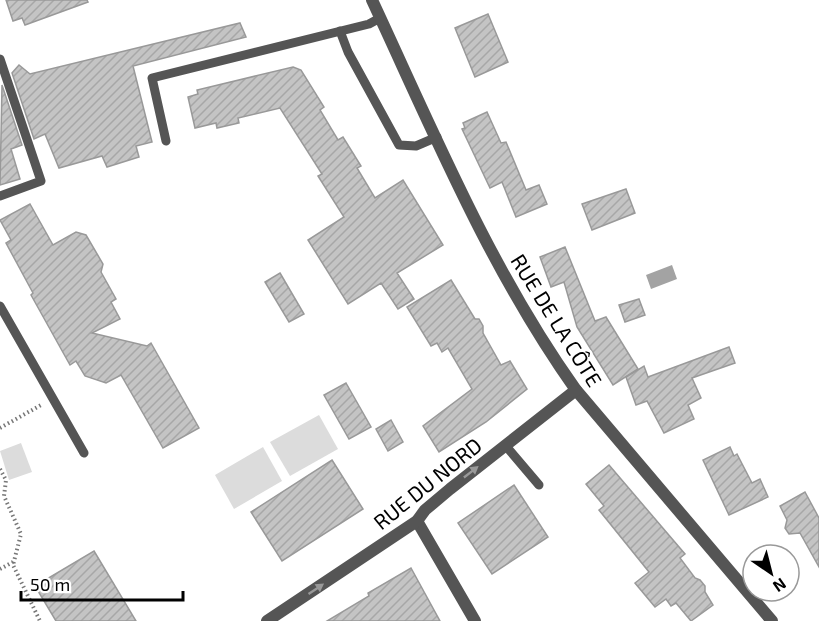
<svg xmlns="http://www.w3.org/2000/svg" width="819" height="621" font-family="'Exo 2',sans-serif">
  <defs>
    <pattern id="building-hatch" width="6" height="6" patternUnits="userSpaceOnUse" patternTransform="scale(1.5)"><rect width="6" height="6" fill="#c4c4c4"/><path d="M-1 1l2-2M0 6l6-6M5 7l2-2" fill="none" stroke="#a7a7a7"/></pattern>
  </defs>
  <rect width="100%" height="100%" fill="#fff"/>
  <!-- green -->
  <g fill="#dcdcdc">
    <polygon points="319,415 338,449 290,476 270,442"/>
    <polygon points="21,443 32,472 9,480 0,451"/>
    <polygon points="263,447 282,481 234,509 215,475"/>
  </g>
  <!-- water -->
  <polygon fill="#a3a3a3" points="672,265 677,279 651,289 646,275"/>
  <!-- building -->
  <g fill="url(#building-hatch)" stroke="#999" stroke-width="1.5">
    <polygon points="6,0 87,0 88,2 25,25 22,18 13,21"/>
    <polygon points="488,14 508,62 475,77 455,28"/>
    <polygon points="240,23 246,37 133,66 152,142 136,146 139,157 107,167 102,156 59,168 45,134 34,139 12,73 19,65 30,74"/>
    <polygon points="293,67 301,70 324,107 320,110 338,140 343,137 361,166 357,168 375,198 403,180 443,245 397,273 414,299 398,309 381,283 348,304 308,240 344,217 318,176 322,174 280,108 238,118 239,123 217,128 216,123 195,128 188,97 198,94 197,90"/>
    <polygon points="2,85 22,145 11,149 20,179 0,185"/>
    <polygon points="487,112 501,143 506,142 526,190 539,185 547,204 516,217 502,182 490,188 462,129 465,128 463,123"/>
    <polygon points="626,189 635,213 592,230 582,204"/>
    <polygon points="30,204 53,245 76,232 86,235 103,264 101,272 116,299 111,302 120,319 92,333 147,346 151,343 199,428 163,448 121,375 106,383 85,376 76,361 70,365 31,295 33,293 6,243 11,240 0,220"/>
    <polygon points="565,247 595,321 606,317 638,369 613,385 577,327 564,282 551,287 540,257"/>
    <polygon points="280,273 304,314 289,322 265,282"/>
    <polygon points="451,280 475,319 479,319 483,326 483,333 501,365 510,361 527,389 486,422 439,452 423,426 472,389 448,348 442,352 437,343 431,346 407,307"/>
    <polygon points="639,299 645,315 625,322 619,305"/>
    <polygon points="729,347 735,363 692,378 701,398 688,405 694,419 664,433 647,401 636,405 626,377 644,366 648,377"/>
    <polygon points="346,383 371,427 349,439 324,395"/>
    <polygon points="391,420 403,442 388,451 376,429"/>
    <polygon points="730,447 734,456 737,454 752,483 760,479 768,497 729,515 703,460"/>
    <polygon points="332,460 363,509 282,561 251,512"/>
    <polygon points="609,465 685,554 680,558 695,578 700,580 705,586 705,592 713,605 691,621 676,603 671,606 666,599 655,607 635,583 649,572 599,510 604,506 586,484"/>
    <polygon points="514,485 548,537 492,574 458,523"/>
    <polygon points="805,492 819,518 819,567 800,533 789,534 785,528 787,520 780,506"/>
    <polygon points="94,551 136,621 56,621 35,586"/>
    <polygon points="411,568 440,621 327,621 369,596 368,593"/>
  </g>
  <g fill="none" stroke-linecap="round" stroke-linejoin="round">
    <!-- path -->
    <g stroke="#777" stroke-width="4" stroke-dasharray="1.5 3" stroke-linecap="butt">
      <polyline points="0,428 41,405"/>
      <polyline points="0,469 6,480 4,496 21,534 13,565 40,621"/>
      <polyline points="0,569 13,562"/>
    </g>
    <!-- lane -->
    <g stroke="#555" stroke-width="9">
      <polyline points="340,31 348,52 399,145 416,146 437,137"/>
      <polyline points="0,59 41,181 0,196"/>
      <polyline points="166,141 152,78 369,24 380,18"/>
      <polyline points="0,306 84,453"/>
      <polyline points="505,445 539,485"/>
    </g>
    <!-- street -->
    <g stroke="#555" stroke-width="12">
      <path d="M372 0C434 133 491 271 576 390L772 621"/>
      <polyline points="417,521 475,621"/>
      <polyline points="267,621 417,521 425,510 450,489 576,390"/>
    </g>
  </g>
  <!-- one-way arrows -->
  <defs><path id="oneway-solid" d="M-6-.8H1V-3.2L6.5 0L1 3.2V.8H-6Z" transform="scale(1.5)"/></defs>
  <g fill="#999">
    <use href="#oneway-solid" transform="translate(471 472) rotate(-38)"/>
    <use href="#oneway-solid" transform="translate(316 589) rotate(-34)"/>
  </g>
  <g text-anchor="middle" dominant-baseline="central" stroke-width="5" stroke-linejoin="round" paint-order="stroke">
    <!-- street labels -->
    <g font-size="21" fill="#000" stroke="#fff">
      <text transform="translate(557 320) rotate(58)">RUE DE LA CÔTE</text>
      <text transform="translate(427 483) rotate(-39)">RUE DU NORD</text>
    </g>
  </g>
  <!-- north arrow -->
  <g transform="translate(771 573) rotate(145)"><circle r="28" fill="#ffffff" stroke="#999999" stroke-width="1.5"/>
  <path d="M0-4.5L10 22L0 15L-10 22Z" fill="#000000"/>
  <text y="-9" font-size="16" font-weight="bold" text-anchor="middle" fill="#000000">N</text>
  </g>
  <!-- scale -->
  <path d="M21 591v9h162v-9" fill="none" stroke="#000000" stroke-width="3"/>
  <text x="30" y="591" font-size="18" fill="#000000" stroke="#ffffff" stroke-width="4.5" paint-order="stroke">50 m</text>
</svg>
